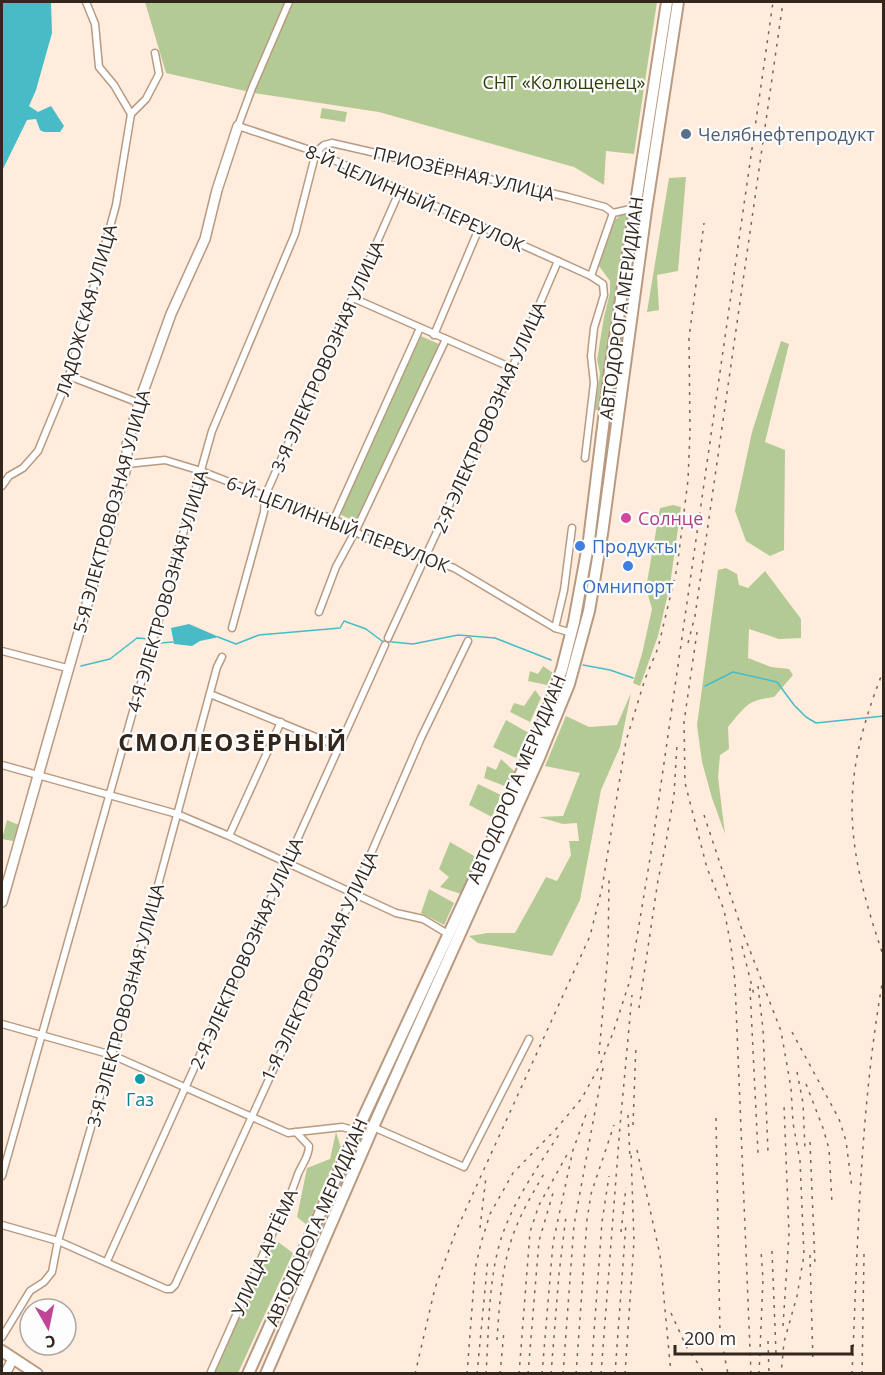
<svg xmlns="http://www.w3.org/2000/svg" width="885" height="1375" font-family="'Open Sans',sans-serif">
  <rect width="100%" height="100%" fill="#ffecdc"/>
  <!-- green -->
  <g fill="#b3ca95">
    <polygon points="145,2 657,2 634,154 606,151 604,185 574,167 379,112 254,93 166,73"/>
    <polygon points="322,108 347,112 345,122 320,118"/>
    <polygon points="686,177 678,271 657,275 659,310 647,312 669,178"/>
    <polygon points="623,213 629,218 601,410 595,410 600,373 597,360 604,317 610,292 610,281 599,266 615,220"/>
    <polygon points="421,336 439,344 357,522 339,514"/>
    <polygon points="781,341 789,344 765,442 785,450 784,550 770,556 746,541 735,511 752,432"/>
    <polygon points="673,505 681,507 670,585 658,636 640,686 633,683 642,654 652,609 646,588 660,508"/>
    <path d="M726 568 737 574 739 585 748 588 765 571 801 619V638L779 639 749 629 748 658 771 667 789 669 793 675 774 697C747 700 745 707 728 727L729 749 720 755 718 777 725 834 712 798 702 762 697 725 718 570Z"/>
    <polygon points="543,666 553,673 547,685 528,681 530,671 538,674"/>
    <polygon points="535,690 541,698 530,722 510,712 514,703 524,706"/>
    <polygon points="631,693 620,747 601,790 580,900 552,956 478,943 469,936 488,933 515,933 546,877 557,881 571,855 569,841 579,841 577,823 563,824 539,817 563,816 580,773 545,766 566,716 589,727 617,725"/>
    <polygon points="506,720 529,733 516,758 493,747"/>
    <polygon points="501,759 515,772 507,787 484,778 487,766 496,770"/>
    <polygon points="478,784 501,795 492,817 469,805"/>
    <polygon points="7,820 19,825 13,841 2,839"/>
    <polygon points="450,842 476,857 461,894 440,887 449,877 439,869"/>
    <polygon points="429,889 454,903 444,925 421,913"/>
    <polygon points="336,1132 341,1148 307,1225 297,1217 307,1168 330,1159"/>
    <polygon points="274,1239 293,1253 238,1373 215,1373"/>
  </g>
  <!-- water -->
  <g fill="#47bcc7">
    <polygon points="2,2 51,2 52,33 36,90 29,106 38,112 51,106 64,126 60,132 44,132 40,130 36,119 27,120 2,171"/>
    <polygon points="189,624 219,637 200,641 192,646 174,644 171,628"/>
  </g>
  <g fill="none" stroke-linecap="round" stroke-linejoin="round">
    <!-- stream -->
    <g stroke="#47bcc7" stroke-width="1.5">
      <polyline points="218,637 236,644 259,635 340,628 344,621 366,629 382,641 413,644 458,635 495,638 551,660"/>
      <polyline points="154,641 160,643 173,642"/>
      <polyline points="583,665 610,670 633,678"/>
      <polyline points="81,666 110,659 137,638 150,639"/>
      <polyline points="705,686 733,672 777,682 794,705 806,717 816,723 884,716"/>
    </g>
    <!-- street casing -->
    <g stroke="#b89a81" stroke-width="9">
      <g id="street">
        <polyline points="289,2 252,88 238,126 316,152 591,276 603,284 604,295 594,328 591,356 594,383 585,458"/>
        <polyline points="131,114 146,99 159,74 155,53"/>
        <polyline points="591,276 613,213 635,208"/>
        <polyline points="353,298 512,368"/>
        <polyline points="434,335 480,226"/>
        <polyline points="69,376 139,403"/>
        <polyline points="127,464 165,460 201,471 265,496 334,519 368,539 384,542 454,568 555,628 572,633"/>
        <polyline points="2,486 9,476 23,468 38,451 69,376 116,205 131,114 114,85 99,67 95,24 86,2"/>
        <polyline points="334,519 420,328"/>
        <polyline points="319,612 336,567 356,530 446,339"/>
        <polyline points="232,628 264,512 265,496 400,190"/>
        <polyline points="555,628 564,590 572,528"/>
        <polyline points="388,638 510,373 558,261"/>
        <polyline points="2,651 67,668"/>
        <polyline points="210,694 340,747"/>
        <polyline points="2,765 177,814 229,836 396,913 423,919 448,934"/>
        <polyline points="229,836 281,722"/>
        <polyline points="2,1024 112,1055 288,1133 342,1127 357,1131"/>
        <polyline points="373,1127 464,1167 529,1039"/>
        <polyline points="2,1176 212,431 295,234 316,152 324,145 332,143 568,197 605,207 613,213"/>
        <polyline points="2,1225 58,1241 166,1289 171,1289 175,1285 353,895 421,738 468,641"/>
        <polyline points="107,1261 385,645"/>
        <polyline points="2,1337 30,1291 44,1282 52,1272 58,1241 112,1055 217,667 222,657"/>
        <path d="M210 1374 281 1214C289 1201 293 1188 298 1174 302 1164 309 1157 309 1146L296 1132"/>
      </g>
    </g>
    <!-- secondary casing -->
    <g stroke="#b89a81" stroke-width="12">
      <g id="secondary">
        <polyline points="2,902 127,464 127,445 139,403 171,314 205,239 217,190 238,126"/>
        <polyline points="5,1374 13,1359"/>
      </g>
    </g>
    <!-- primary casing -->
    <g stroke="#b89a81" stroke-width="14">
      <g id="primary">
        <polyline points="2,1351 37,1374"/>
        <polyline points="248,1374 357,1131 486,854 545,718 562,669 574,622 589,540 610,370 667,2"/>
        <polyline points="266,1374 373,1127 538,760 569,684 589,611 602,534 646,210 678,2"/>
      </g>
    </g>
    <!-- street -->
    <use href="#street" stroke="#fff" stroke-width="6"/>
    <!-- secondary -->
    <use href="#secondary" stroke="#fff" stroke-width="9"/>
    <!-- primary -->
    <use href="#primary" stroke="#fff" stroke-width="10"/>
    <!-- rail -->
    <g stroke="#76685c" stroke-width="1.5" stroke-dasharray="3 6" stroke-linecap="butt">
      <polyline points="697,632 684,722 685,783 707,868 724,910 731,946 735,982 751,1374"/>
      <polyline points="688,643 695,616 783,2"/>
      <path d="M884 669C838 784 845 843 884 958"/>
      <polyline points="704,815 742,930 781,1031 791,1088 793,1123 800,1161 804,1255 797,1296 784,1342 781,1374"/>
      <polyline points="742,946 754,995"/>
      <polyline points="758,986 763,1029 768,1152"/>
      <polyline points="750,988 758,1153"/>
      <polyline points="639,1008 658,880 665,848 674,795 677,744"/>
      <polyline points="792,1032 839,1119 846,1141 852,1188"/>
      <polyline points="599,1054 608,953 609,880"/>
      <polyline points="797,1072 803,1103 805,1150"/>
      <polyline points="806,1084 823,1128 829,1149 832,1203"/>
      <polyline points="628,1115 630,1159"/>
      <polyline points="716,1118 720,1334 728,1374"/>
      <polyline points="633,1125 636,1044"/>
      <polyline points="810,1142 815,1265"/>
      <polyline points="637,1150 660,1255 671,1374"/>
      <polyline points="480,1228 486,1177"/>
      <polyline points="621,1232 626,1187"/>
      <polyline points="772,1251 776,1353"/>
      <polyline points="810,1255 813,1363"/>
      <polyline points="671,1313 686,1346 705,1374"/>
      <polyline points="783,1326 789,1234 784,1105"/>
      <path d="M497 1340C499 1310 501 1277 509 1248 516 1221 531 1196 545 1172"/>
      <polyline points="768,1341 769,1374"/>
      <polyline points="415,1374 435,1288 456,1231 590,936 602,888 626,741 645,679 658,648 677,568 688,480 690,431 689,338 704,223"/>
      <polyline points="467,1374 475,1269 481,1243 490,1214 513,1173 557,1128 582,1098 600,1065 613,1033 630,980 653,840 773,2"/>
      <polyline points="477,1374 488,1258"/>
      <path d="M486 1374C489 1329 488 1275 503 1233 516 1197 539 1165 560 1133"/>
      <polyline points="500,1374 504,1331"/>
      <polyline points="519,1374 530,1232 539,1205 568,1153"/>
      <polyline points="528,1374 539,1241 553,1193"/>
      <polyline points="542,1374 553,1243 573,1150 588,1109"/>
      <polyline points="551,1374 559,1274 566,1216"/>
      <polyline points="563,1374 574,1225 603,1068"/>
      <polyline points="576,1374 587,1220 591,1194 614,1125"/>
      <polyline points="591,1374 602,1222 609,1176"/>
      <polyline points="601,1374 620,1126 632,995"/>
      <polyline points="615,1374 626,1223"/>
      <polyline points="625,1374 634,1241 631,1152"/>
      <polyline points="759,1374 763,1279 761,1251"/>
      <path d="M852 1374C858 1240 860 1105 884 973"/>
      <polyline points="862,1374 864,1254"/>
    </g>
  </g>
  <!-- markers -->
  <circle fill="#5c6f8a" stroke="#fdfdfd" stroke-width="2" cx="686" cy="134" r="6"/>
  <circle fill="#d1479c" stroke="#fdfdfd" stroke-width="2" cx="626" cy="518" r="6"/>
  <g fill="#3f7fe0" stroke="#fdfdfd" stroke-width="2">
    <circle cx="580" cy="546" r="6"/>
    <circle cx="628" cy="566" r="6"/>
  </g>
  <circle fill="#0f9aa8" stroke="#fdfdfd" stroke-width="2" cx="140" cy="1079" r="6"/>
  <g text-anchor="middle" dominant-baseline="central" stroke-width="4.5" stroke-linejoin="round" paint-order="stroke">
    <!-- park labels -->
    <g font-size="18" fill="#2f410a" stroke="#fdfdfd">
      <text x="564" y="82">СНТ «Колющенец»</text>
    </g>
    <!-- service labels -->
    <g font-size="18" fill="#4e5e75" stroke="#fdfdfd" text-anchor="start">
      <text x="698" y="134">Челябнефтепродукт</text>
    </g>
    <!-- street labels -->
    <g font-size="18" fill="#33271d" stroke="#fdfdfd">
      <text transform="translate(464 173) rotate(13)">ПРИОЗЁРНАЯ УЛИЦА</text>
      <text transform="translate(415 198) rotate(24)">8-Й ЦЕЛИННЫЙ ПЕРЕУЛОК</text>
      <text transform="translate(621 308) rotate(-82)">АВТОДОРОГА МЕРИДИАН</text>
      <text transform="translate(86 310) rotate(-74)">ЛАДОЖСКАЯ УЛИЦА</text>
      <text transform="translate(327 356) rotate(-66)">3-Я ЭЛЕКТРОВОЗНАЯ УЛИЦА</text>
      <text transform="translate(489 417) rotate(-66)">2-Я ЭЛЕКТРОВОЗНАЯ УЛИЦА</text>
      <text transform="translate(111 511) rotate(-75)">5-Я ЭЛЕКТРОВОЗНАЯ УЛИЦА</text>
      <text transform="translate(338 524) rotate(21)">6-Й ЦЕЛИННЫЙ ПЕРЕУЛОК</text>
      <text transform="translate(167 591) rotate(-74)">4-Я ЭЛЕКТРОВОЗНАЯ УЛИЦА</text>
      <text transform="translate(516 779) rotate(-67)">АВТОДОРОГА МЕРИДИАН</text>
      <text transform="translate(246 953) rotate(-66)">2-Я ЭЛЕКТРОВОЗНАЯ УЛИЦА</text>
      <text transform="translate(319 966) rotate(-65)">1-Я ЭЛЕКТРОВОЗНАЯ УЛИЦА</text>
      <text transform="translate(125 1005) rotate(-75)">3-Я ЭЛЕКТРОВОЗНАЯ УЛИЦА</text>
      <text transform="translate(316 1222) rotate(-66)">АВТОДОРОГА МЕРИДИАН</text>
      <text transform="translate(264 1252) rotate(-66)">УЛИЦА АРТЁМА</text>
    </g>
    <!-- hotel labels -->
    <g font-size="18" fill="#b23c85" stroke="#fdfdfd" text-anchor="start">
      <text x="638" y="518">Солнце</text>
    </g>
    <!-- shop labels -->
    <g font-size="18" fill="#366cbe" stroke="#fdfdfd" text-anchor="start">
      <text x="592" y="546">Продукты</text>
      <text x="628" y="586" text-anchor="middle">Омнипорт</text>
    </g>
    <!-- culture labels -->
    <g font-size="18" fill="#0d838f" stroke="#fdfdfd">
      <text x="140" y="1099">Газ</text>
    </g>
    <!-- district labels -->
    <g font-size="24" font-weight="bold" letter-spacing="1.5" fill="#33271d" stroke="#fdfdfd">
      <text x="233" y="741">СМОЛЕОЗЁРНЫЙ</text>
    </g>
  </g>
  <!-- border -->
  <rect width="885" height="1375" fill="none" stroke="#33271d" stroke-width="6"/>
  <!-- north arrow -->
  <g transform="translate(48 1327) rotate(171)"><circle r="28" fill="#fdfdfd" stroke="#aca7a3" stroke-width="1.5"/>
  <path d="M0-4.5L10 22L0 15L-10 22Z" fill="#c14597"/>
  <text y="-9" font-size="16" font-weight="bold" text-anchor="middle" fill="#33271d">С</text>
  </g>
  <!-- scale -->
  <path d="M675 1345v9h177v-9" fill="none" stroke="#33271d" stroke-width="3"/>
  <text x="684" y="1345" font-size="18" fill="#33271d" stroke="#fdfdfd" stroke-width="4.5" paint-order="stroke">200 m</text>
</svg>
